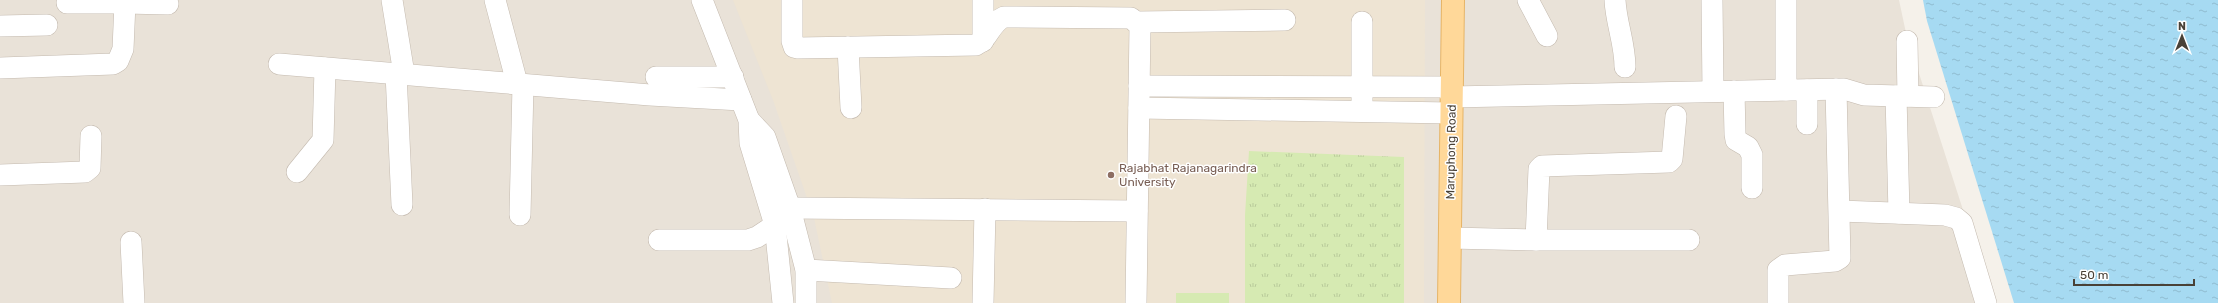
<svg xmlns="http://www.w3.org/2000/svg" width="2218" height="303" font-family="Rubik,sans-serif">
  <defs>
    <pattern id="grass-tufts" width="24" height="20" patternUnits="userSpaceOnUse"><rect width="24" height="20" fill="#d6eab2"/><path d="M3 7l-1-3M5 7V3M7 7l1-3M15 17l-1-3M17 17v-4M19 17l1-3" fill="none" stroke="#b9ca9a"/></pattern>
    <pattern id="water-ripples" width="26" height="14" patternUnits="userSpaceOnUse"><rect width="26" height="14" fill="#a6daf2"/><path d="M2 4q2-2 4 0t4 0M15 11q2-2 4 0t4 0" fill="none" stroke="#90bcd0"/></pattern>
  </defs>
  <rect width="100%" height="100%" fill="#f5f1ea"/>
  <!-- residential -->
  <polygon fill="#e9e2d8" points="0,0 1899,0 1906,33 1993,303 0,303"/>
  <!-- education -->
  <polygon fill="#eee4d3" points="733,0 1425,0 1424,303 832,303 814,218 773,100"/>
  <!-- grass -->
  <polygon fill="url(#grass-tufts)" points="1249,151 1404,157 1404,303 1245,303 1245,215"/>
  <!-- park -->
  <rect fill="#d6eab2" x="1176" y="293" width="53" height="10"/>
  <!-- water -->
  <polygon fill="url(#water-ripples)" points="1923,0 2218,0 2218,303 2014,303 1927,21"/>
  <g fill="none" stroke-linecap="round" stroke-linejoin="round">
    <!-- minor casing -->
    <g stroke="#c4baaf" stroke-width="22">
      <g id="minor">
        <polyline points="392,0 404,74"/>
        <polyline points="495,0 517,83"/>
        <polyline points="702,0 749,120 750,143 775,225 783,303"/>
        <path d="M792 0V41L794 47 798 48 976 45C989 39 990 23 1004 17L1131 18 1140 26 1136 303"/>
        <polyline points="1528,0 1547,36"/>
        <path d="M1615 0C1616 23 1625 43 1625 67"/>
        <polyline points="1712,0 1713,91"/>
        <polyline points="1786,0 1786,90"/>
        <polyline points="125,3 168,4"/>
        <polyline points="1138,22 1285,20"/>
        <polyline points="0,26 47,25"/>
        <polyline points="983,41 983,0"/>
        <polyline points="1907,41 1908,96"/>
        <polyline points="848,47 851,108"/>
        <polyline points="279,64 650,95 741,100"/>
        <polyline points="0,68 113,64 118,61 123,49 125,3 67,3"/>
        <polyline points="396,73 402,205"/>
        <polyline points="656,77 733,77"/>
        <polyline points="1139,86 1452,87"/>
        <polyline points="1807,90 1807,124"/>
        <polyline points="1734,91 1735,134 1736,140 1748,147 1752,155 1752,188"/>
        <polyline points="1896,96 1899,213"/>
        <polyline points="1451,97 1844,89 1864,95 1934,97"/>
        <polyline points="1362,101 1362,22"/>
        <polyline points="1139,108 1451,113"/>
        <polyline points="749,120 765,137 790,208 806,270 806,303"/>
        <polyline points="297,172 323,140 325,68"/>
        <polyline points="0,175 85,172 90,168 91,136"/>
        <polyline points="790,208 1137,211"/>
        <polyline points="1840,211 1945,215 1956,218 1962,223 1986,303"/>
        <polyline points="520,215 523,85"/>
        <polyline points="1450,238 1536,240 1539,169 1542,166 1669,162 1672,159 1676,116"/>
        <polyline points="659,240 748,240 757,237 775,225"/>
        <polyline points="1536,240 1689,240"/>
        <polyline points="131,242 134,303"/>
        <polyline points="806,270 951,278"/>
        <polyline points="983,303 985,209"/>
        <polyline points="1778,303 1778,270 1785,265 1835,261 1840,258 1836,89"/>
      </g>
    </g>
    <!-- major casing -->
    <g stroke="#e6b466" stroke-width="24">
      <polyline id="major" points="1449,303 1453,0"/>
    </g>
    <!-- minor -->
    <use href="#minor" stroke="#fff" stroke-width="21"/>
    <!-- major -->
    <use href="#major" stroke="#ffd899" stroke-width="22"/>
  </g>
  <!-- markers -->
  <circle fill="#8d6e63" stroke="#fff" stroke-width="1.5" cx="1111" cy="175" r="4"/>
  <g text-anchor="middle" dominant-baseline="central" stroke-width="3" stroke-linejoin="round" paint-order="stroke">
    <!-- street labels -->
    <g font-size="12" fill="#494137" stroke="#fff">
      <text transform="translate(1451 152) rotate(-89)">Maruphong Road</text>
    </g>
    <!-- education labels -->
    <g font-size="12" fill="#785e54" stroke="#fff" text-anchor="start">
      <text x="1119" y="168">Rajabhat Rajanagarindra<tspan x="1119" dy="14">University</tspan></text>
    </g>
  </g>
  <!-- north arrow -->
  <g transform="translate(2182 36)" stroke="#ffffff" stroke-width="3" paint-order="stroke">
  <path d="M0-3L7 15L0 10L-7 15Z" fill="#494137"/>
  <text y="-6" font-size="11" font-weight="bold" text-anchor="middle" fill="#494137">N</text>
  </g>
  <!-- scale -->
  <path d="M2074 279v6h120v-6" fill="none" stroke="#494137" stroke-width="2"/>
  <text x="2080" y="279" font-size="12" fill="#494137" stroke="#ffffff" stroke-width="3" paint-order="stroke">50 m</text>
</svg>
